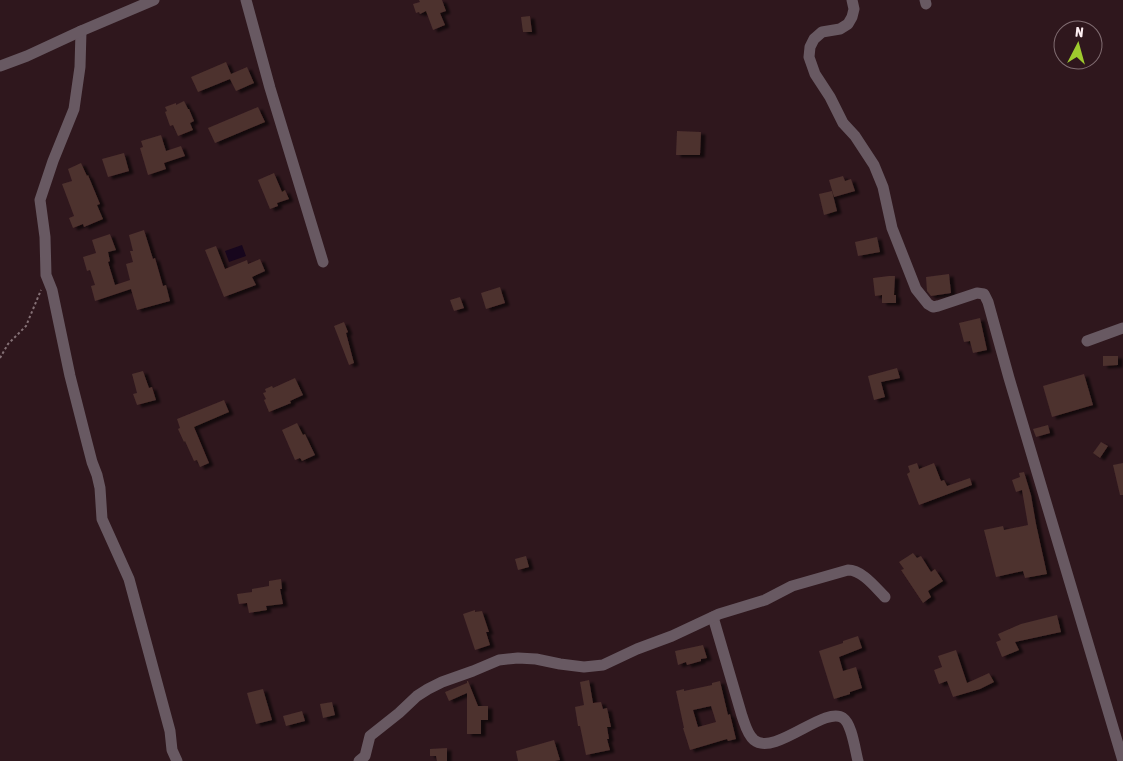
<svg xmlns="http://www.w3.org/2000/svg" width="1123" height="761" font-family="'Asap Condensed',sans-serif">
  <defs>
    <filter id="shadow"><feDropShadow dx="4.5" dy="2.5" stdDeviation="1" flood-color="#0009"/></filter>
  </defs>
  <rect width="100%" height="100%" fill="#2f171d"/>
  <!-- water -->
  <polygon fill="#17061d" points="242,245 246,256 229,262 225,251"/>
  <!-- building -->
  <g fill="#4d312e" fill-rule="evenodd" filter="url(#shadow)">
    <polygon points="419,0 442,0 446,11 440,13 445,25 433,30 426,11 420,14 419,12 416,13 413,4 420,2"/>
    <polygon points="530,16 532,32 523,32 521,17"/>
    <polygon points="226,62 231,74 247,67 254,83 236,91 230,79 198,92 191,77"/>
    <polygon points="184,101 188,109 189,109 194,121 190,123 193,130 178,136 173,125 170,126 165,112 167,111 165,107 176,103 176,105"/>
    <polygon points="258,107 265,122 215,143 208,128"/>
    <polygon points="677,131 701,132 700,155 676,155"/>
    <polygon points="161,135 166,151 181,146 185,156 164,163 166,169 148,175 140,148 143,147 141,141"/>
    <polygon points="124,153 129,171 108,177 102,159"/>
    <polygon points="81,163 87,176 88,175 100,204 97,205 103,219 84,227 83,224 73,228 69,218 74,216 62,184 72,181 68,169"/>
    <polygon points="274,173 282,192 285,190 289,199 277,203 278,206 270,209 258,180"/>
    <polygon points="843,176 845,181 851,179 855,191 834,197 829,180"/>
    <polygon points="832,191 837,211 824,215 819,194"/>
    <polygon points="144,230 153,259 155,258 163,286 166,285 170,301 137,310 131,289 95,301 91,286 95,285 90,270 87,271 83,257 96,253 92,240 110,234 116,250 108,252 110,261 108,262 115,285 130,280 126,264 133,262 130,251 133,251 129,235"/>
    <polygon points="877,237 880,252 858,256 855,242"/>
    <polygon points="216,246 225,269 247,260 248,264 260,259 265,271 252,277 256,285 224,297 205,250"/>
    <polygon points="949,274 951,293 931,296 927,291 926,277"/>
    <polygon points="889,276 895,276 894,295 896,295 896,303 882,303 882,295 875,296 873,278"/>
    <polygon points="500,287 505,303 486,309 481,293"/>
    <polygon points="460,297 464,308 454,311 450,300"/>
    <polygon points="980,318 987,350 973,353 970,341 964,342 959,323"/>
    <polygon points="344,322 348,332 346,333 354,363 349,365 334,326"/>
    <polygon points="1103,356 1118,356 1118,365 1103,366"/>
    <polygon points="897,368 900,378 881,382 885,397 874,400 868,376"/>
    <polygon points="143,371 149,388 152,387 156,400 137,405 133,394 137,393 132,374"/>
    <polygon points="1084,374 1093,405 1052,417 1043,386"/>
    <polygon points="295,378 303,395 290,401 291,403 269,412 264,400 266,399 263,393 266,392 265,389 272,386 273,388"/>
    <polygon points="224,400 229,412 194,427 209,463 200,467 197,460 194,461 185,441 184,442 178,429 180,428 177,419"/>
    <polygon points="297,423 303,435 305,434 315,455 302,461 300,458 295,460 282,430"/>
    <polygon points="1048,425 1050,433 1036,437 1033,429"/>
    <polygon points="1101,442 1108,446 1100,458 1093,453"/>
    <polygon points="917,463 919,469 934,463 941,481 944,480 947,486 970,478 972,485 919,505 907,474 910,472 908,466"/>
    <polygon points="1123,463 1123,495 1120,495 1113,465"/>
    <polygon points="1024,472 1031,495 1036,524 1047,574 1025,578 1023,571 996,577 984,530 1003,526 1004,530 1028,525 1022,490 1016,492 1012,480 1020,477 1019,473"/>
    <polygon points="913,553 917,558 921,556 931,572 935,569 943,581 928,591 931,597 923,603 901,570 904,569 899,562"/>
    <polygon points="526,556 529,567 518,570 515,559"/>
    <polygon points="281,579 282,589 280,589 283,604 266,606 267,610 249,613 247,603 239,604 237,594 252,592 252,589 269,586 269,581"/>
    <polygon points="475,610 475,612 482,611 489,632 486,632 490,645 475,650 463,614"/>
    <polygon points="1057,615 1061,632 1015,642 1019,650 1002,657 996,642 1001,640 998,634 1021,624"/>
    <polygon points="858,636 862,648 839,657 843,671 856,667 862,688 850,692 850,694 834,699 819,651 843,643 843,641"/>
    <polygon points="703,645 707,658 701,659 701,661 687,665 686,662 678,665 675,651"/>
    <polygon points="956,650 967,683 989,673 994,682 980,689 953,697 947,681 939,684 934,670 942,667 938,656"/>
    <polygon points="589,680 593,703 601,702 603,709 607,708 611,727 607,727 609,739 607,739 610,750 586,755 580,726 578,726 575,707 584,705 580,682"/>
    <polygon points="467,681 468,681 478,706 488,706 488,720 481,720 481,734 467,734 467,693 449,701 445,692 467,683"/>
    <path d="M720 681 728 715 730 714 736 739 728 741 727 739 690 750 683 728H684L676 691 684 689V691L712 685V683ZM711 706 716 722 698 727 693 710Z"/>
    <polygon points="263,689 272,720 256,724 247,693"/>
    <polygon points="332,702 335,715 323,718 320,704"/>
    <polygon points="302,711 305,721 286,726 283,716"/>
    <polygon points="554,740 560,760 555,761 518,761 516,751"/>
    <polygon points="447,748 447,761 437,761 436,756 430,756 430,749"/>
  </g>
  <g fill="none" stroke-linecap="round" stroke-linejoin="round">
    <!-- path -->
    <polyline stroke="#857176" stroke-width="2" stroke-dasharray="2.5 2.5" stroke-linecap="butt" points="0,358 8,344 26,326 41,290"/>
    <!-- street -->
    <g stroke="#685962" stroke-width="11">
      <polyline points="246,0 270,88 323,262"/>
      <polyline points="852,0 854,9 852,17 848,24 840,29 822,32 814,39 810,47 809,57 815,74 830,97 843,123 855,136 874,165 883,187 892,228 916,289 928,304 933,307 938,306 977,293 984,294 988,302 1009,378 1123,761"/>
      <polyline points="925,0 926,4"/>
      <polyline points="81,31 80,67 74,109 53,161 40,200 45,237 46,275 52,290 70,376 84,431 92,462 97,475 100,488 102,519 129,579 170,731 172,750 177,761"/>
      <polyline points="0,66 27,56 81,31 154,0"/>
      <polyline points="1087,341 1123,328"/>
      <path d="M713 617 742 716C745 724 747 734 754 740 775 757 825 705 843 718 852 724 855 750 858 761"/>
      <path d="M359 761 365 756 370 736 399 713 417 696 428 689 442 682 473 671 499 660 518 658 536 659 560 664 584 667 603 665 637 649 672 636 719 614 765 600 792 586 848 570C862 570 875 587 885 597"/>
    </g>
  </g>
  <!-- north arrow -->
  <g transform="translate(1078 45) rotate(6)"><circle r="24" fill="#2f171d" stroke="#816d72"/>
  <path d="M0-4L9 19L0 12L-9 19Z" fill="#9eca2e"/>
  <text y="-8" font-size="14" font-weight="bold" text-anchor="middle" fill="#fdeef1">N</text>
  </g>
</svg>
